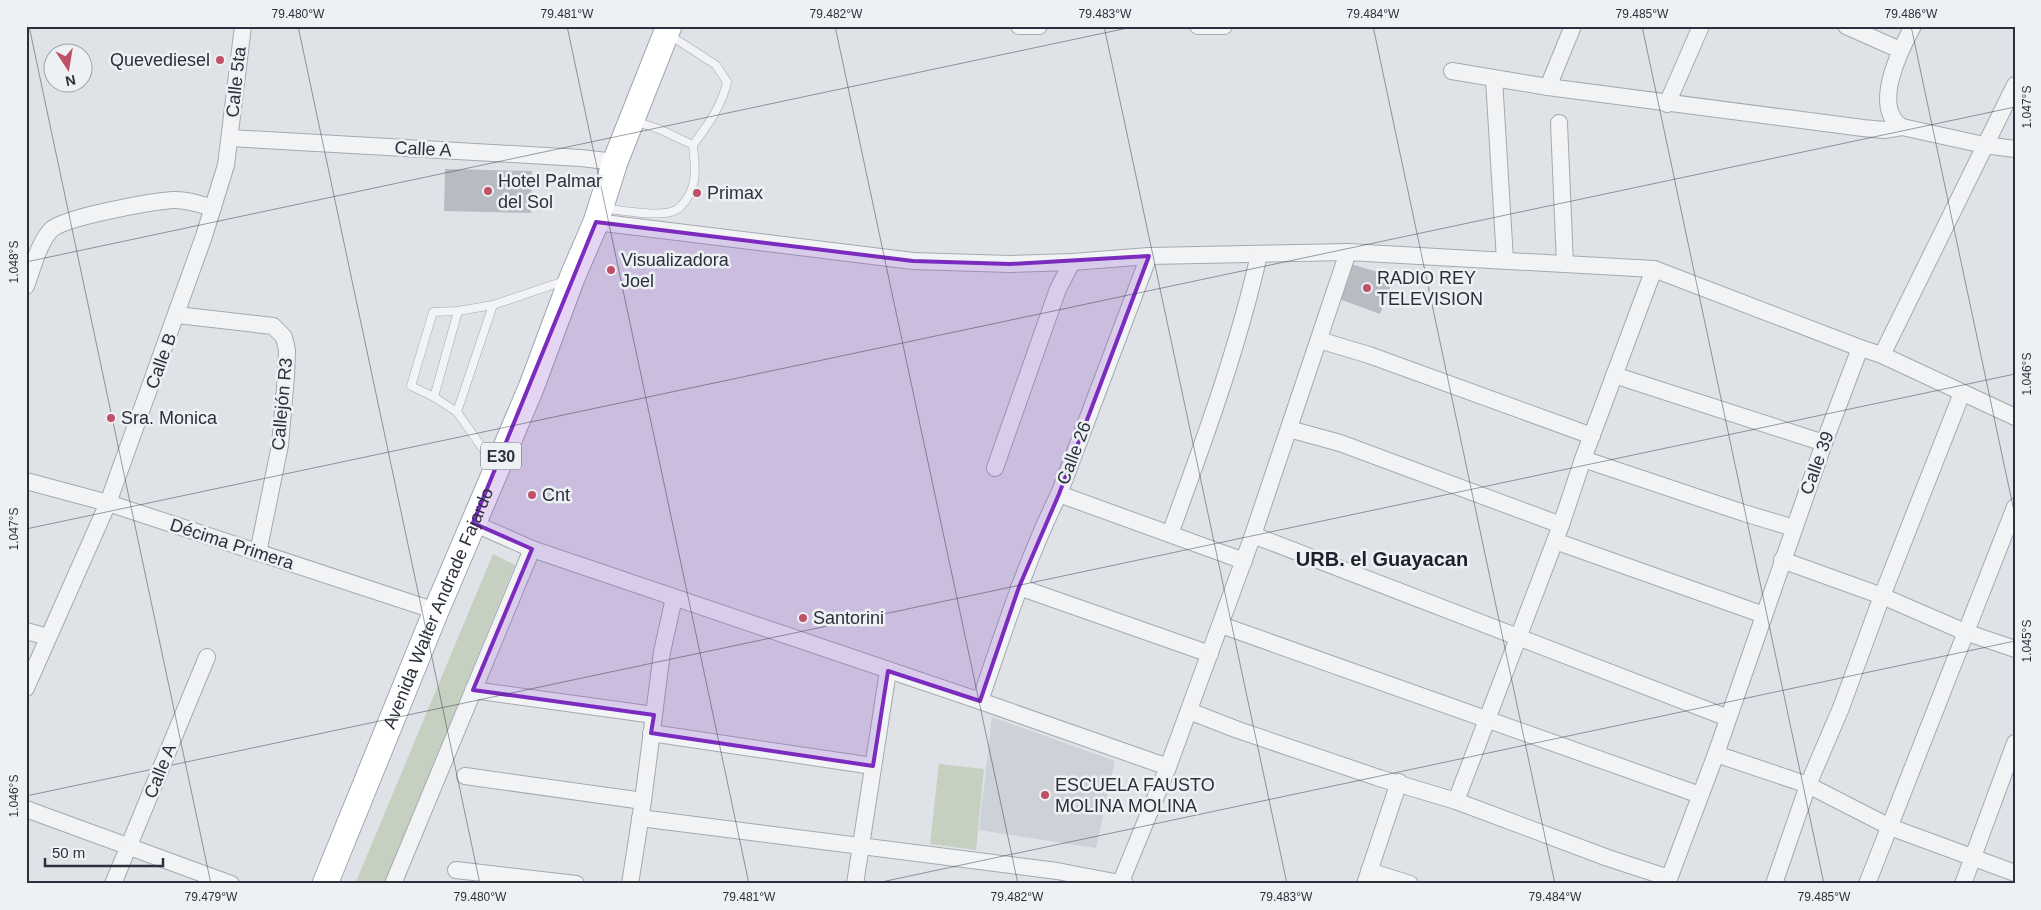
<svg xmlns="http://www.w3.org/2000/svg" width="2041" height="910" font-family="Arial,sans-serif">
  <rect width="100%" height="100%" fill="#dfe2e7"/>
  <!-- built -->
  <polygon fill="#cdd1d8" points="992,717 1115,761 1096,848 979,830"/>
  <!-- green -->
  <g fill="#c5d0c1">
    <polygon points="493,554 515,565 384,884 355,884"/>
    <polygon points="939,764 984,769 976,850 930,844"/>
  </g>
  <!-- building -->
  <g fill="#b7bcc3">
    <polygon points="445,169 532,171 531,213 444,211"/>
    <polygon points="1351,264 1394,277 1380,314 1339,299"/>
  </g>
  <g fill="none" stroke-linecap="round" stroke-linejoin="round">
    <!-- lane casing -->
    <g stroke="#a5a9b0" stroke-width="9">
      <g id="lane">
        <path d="M668 34 716 65 727 82C722 106 707 126 693 145"/>
        <path d="M603 208C620 210 662 218 676 210 683 206 690 195 692 188 697 175 694 159 693 145L659 129 634 121"/>
        <polyline points="434,397 458,311"/>
        <polyline points="457,412 493,305"/>
        <polyline points="493,463 457,412 434,397 411,386 433,312 458,311 493,305 567,280"/>
      </g>
    </g>
    <!-- street casing -->
    <g stroke="#a5a9b0" stroke-width="18">
      <g id="street">
        <polyline points="1019,26 1039,26"/>
        <polyline points="1198,26 1224,26"/>
        <polyline points="1846,26 1900,50"/>
        <polyline points="1452,71 1548,87 1863,128 1884,130 1902,127 1984,145 2015,149"/>
        <polyline points="1494,79 1505,260"/>
        <polyline points="1548,87 1573,26"/>
        <polyline points="1667,104 1701,26"/>
        <polyline points="1559,123 1565,264"/>
        <path d="M1902 127C1871 108 1900 50 1913 26"/>
        <polyline points="230,138 581,158 615,162"/>
        <polyline points="596,222 913,261 1010,264 1072,262 1149,256 1348,252 1654,269 1860,348"/>
        <polyline points="1149,256 1059,494 1244,561"/>
        <path d="M26 286C33 268 38 244 51 230 64 217 150 202 172 200 185 199 200 204 213 208"/>
        <polyline points="177,315 273,326 284,337 287,350 286,376 280,445 258,553"/>
        <polyline points="1319,340 1369,355 1592,436"/>
        <polyline points="1882,355 2015,417"/>
        <polyline points="1614,375 1824,443"/>
        <polyline points="1289,429 1340,443 1561,525"/>
        <polyline points="1583,459 1744,513 1794,528"/>
        <polyline points="995,468 1058,289 1072,262"/>
        <polyline points="26,481 108,503 436,611"/>
        <polyline points="473,523 532,549 980,701 1168,767"/>
        <path d="M1170 534C1204 441 1237 351 1259 255"/>
        <polyline points="1253,535 1728,718"/>
        <polyline points="1555,541 1764,615"/>
        <polyline points="1782,560 1882,596 1965,632 2015,649"/>
        <polyline points="1019,587 1210,654"/>
        <polyline points="1221,625 1700,795"/>
        <polyline points="26,631 48,637"/>
        <polyline points="26,688 108,503 204,236 226,165 243,26"/>
        <polyline points="473,690 654,715"/>
        <path d="M980 701C1004 631 1026 561 1059 494"/>
        <polyline points="1189,711 1238,730 1379,778 1456,801 1608,858 1669,878"/>
        <polyline points="651,733 873,766"/>
        <polyline points="1716,754 1808,785 1890,827 2015,873"/>
        <polyline points="465,776 643,801"/>
        <polyline points="1456,801 1561,525 1583,459 1654,269"/>
        <polyline points="26,809 231,884"/>
        <polyline points="640,818 1057,871 1125,884"/>
        <polyline points="456,870 576,884"/>
        <polyline points="1369,871 1410,884"/>
        <polyline points="113,884 207,657"/>
        <polyline points="393,884 532,549"/>
        <polyline points="630,884 643,801 662,652 674,598"/>
        <polyline points="855,884 888,671"/>
        <polyline points="1120,884 1168,767 1253,535 1348,252"/>
        <polyline points="1365,884 1399,782"/>
        <polyline points="1667,884 1716,754 1824,443 1860,348 1882,355 2015,85"/>
        <polyline points="1774,884 1808,785 1841,708 1882,596 1962,393"/>
        <polyline points="1867,884 2015,507"/>
        <polyline points="1963,884 2015,743"/>
      </g>
    </g>
    <!-- primary casing -->
    <g stroke="#9fa7b1" stroke-width="27">
      <g id="primary">
        <path id="s1" d="M325 884 436 611 531 388 572 278 596 222 615 162 669 26"/>
      </g>
    </g>
    <!-- lane -->
    <use href="#lane" stroke="#f1f3f5" stroke-width="8"/>
    <!-- street -->
    <use href="#street" stroke="#f1f3f5" stroke-width="16"/>
    <!-- primary -->
    <use href="#primary" stroke="#fff" stroke-width="25"/>
  </g>
  <!-- marked area -->
  <path fill="#7b2cbf" fill-opacity="0.2" stroke="#7b2cbf" stroke-width="4" stroke-linejoin="round" d="M596 222 913 261 1010 264 1149 256 1059 494 1019 587 980 701 888 671 873 766 651 733 654 715 473 690 532 549 473 523Z"/>
  <!-- ticks -->
  <path fill="none" stroke="#2a313c" stroke-width="1" stroke-opacity="0.45" d="M29 26 211 884M298 26 480 884M567 26 749 884M835 26 1018 884M1104 26 1287 884M1373 26 1555 884M1642 26 1824 884M1911 26 2015 516M26 262 1137 26M26 529 2015 107M26 796 2015 374M872 884 2015 641"/>
  <!-- markers -->
  <g fill="#bf5066" stroke="#eef1f4" stroke-width="2">
    <circle cx="220" cy="60" r="5"/>
    <circle cx="488" cy="191" r="5"/>
    <circle cx="697" cy="193" r="5"/>
    <circle cx="611" cy="270" r="5"/>
    <circle cx="1367" cy="288" r="5"/>
    <circle cx="111" cy="418" r="5"/>
    <circle cx="532" cy="495" r="5"/>
    <circle cx="803" cy="618" r="5"/>
    <circle cx="1045" cy="795" r="5"/>
  </g>
  <g text-anchor="middle" dominant-baseline="central" stroke-width="5" stroke-linejoin="round" paint-order="stroke">
    <!-- shield labels -->
    <rect fill="#eef1f4" stroke="#656b73" stroke-width="1" x="481" y="442.5" width="40" height="27" rx="4"/>
    <g font-size="16" font-weight="bold" fill="#2a313c">
      <text x="501" y="456">E30</text>
    </g>
    <!-- poi labels -->
    <g font-size="18" fill="#2a313c" stroke="#eef1f4" text-anchor="start">
      <text x="210" y="60" text-anchor="end">Quevediesel</text>
      <text x="498" y="181">Hotel Palmar<tspan x="498" dy="21">del Sol</tspan></text>
      <text x="707" y="193">Primax</text>
      <text x="621" y="260">Visualizadora<tspan x="621" dy="21">Joel</tspan></text>
      <text x="1377" y="278">RADIO REY<tspan x="1377" dy="21">TELEVISION</tspan></text>
      <text x="121" y="418">Sra. Monica</text>
      <text x="542" y="495">Cnt</text>
      <text x="813" y="618">Santorini</text>
      <text x="1055" y="785">ESCUELA FAUSTO<tspan x="1055" dy="21">MOLINA MOLINA</tspan></text>
    </g>
    <!-- street labels -->
    <g font-size="18" fill="#2a313c" stroke="#eef1f4">
      <text transform="translate(236 82) rotate(-84)">Calle 5ta</text>
      <text transform="translate(423 149) rotate(3)">Calle A</text>
      <text transform="translate(161 361) rotate(-70)">Calle B</text>
      <text transform="translate(282 404) rotate(-85)">Callejón R3</text>
      <text transform="translate(1074 453) rotate(-69)">Calle 26</text>
      <text transform="translate(1817 463) rotate(-70)">Calle 39</text>
      <text transform="translate(232 544) rotate(18)">Décima Primera</text>
      <text stroke="none"><textPath href="#s1" startOffset="298">Avenida Walter Andrade Fajardo</textPath></text>
      <text transform="translate(160 771) rotate(-68)">Calle A</text>
    </g>
    <!-- quarter labels -->
    <g font-size="20" font-weight="bold" fill="#1c222d" stroke="#eef1f4">
      <text x="1382" y="559">URB. el Guayacan</text>
    </g>
  </g>
  <!-- border -->
  <rect width="2041" height="910" fill="none" stroke="#eef1f4" stroke-width="55"/>
  <!-- north arrow -->
  <g transform="translate(68 68) rotate(168)"><circle r="24" fill="#eef1f4" stroke="#a0a4aa"/>
  <path d="M0-4L9 19L0 12L-9 19Z" fill="#bf5066"/>
  <text y="-8" font-size="14" font-weight="bold" text-anchor="middle" fill="#2a313c">N</text>
  </g>
  <!-- scale -->
  <path d="M45 858v8h118v-8" fill="none" stroke="#2a313c" stroke-width="2.5"/>
  <text x="52" y="858" font-size="15" fill="#2a313c" stroke="#eef1f4" stroke-width="4" paint-order="stroke">50 m</text>
  <rect x="28" y="28" width="1986" height="854" fill="none" stroke="#2a313c" stroke-width="2"/>
  <g font-size="12" text-anchor="middle" fill="#2a313c">
    <text x="298" y="18">79.480°W</text>
    <text x="567" y="18">79.481°W</text>
    <text x="836" y="18">79.482°W</text>
    <text x="1105" y="18">79.483°W</text>
    <text x="1373" y="18">79.484°W</text>
    <text x="1642" y="18">79.485°W</text>
    <text x="1911" y="18">79.486°W</text>
    <text transform="translate(2027 107) rotate(-90)" y="4">1.047°S</text>
    <text transform="translate(14 262) rotate(-90)" y="4">1.048°S</text>
    <text transform="translate(2027 374) rotate(-90)" y="4">1.046°S</text>
    <text transform="translate(14 529) rotate(-90)" y="4">1.047°S</text>
    <text transform="translate(2027 641) rotate(-90)" y="4">1.045°S</text>
    <text transform="translate(14 796) rotate(-90)" y="4">1.046°S</text>
    <text x="211" y="901">79.479°W</text>
    <text x="480" y="901">79.480°W</text>
    <text x="749" y="901">79.481°W</text>
    <text x="1017" y="901">79.482°W</text>
    <text x="1286" y="901">79.483°W</text>
    <text x="1555" y="901">79.484°W</text>
    <text x="1824" y="901">79.485°W</text>
  </g>
</svg>
